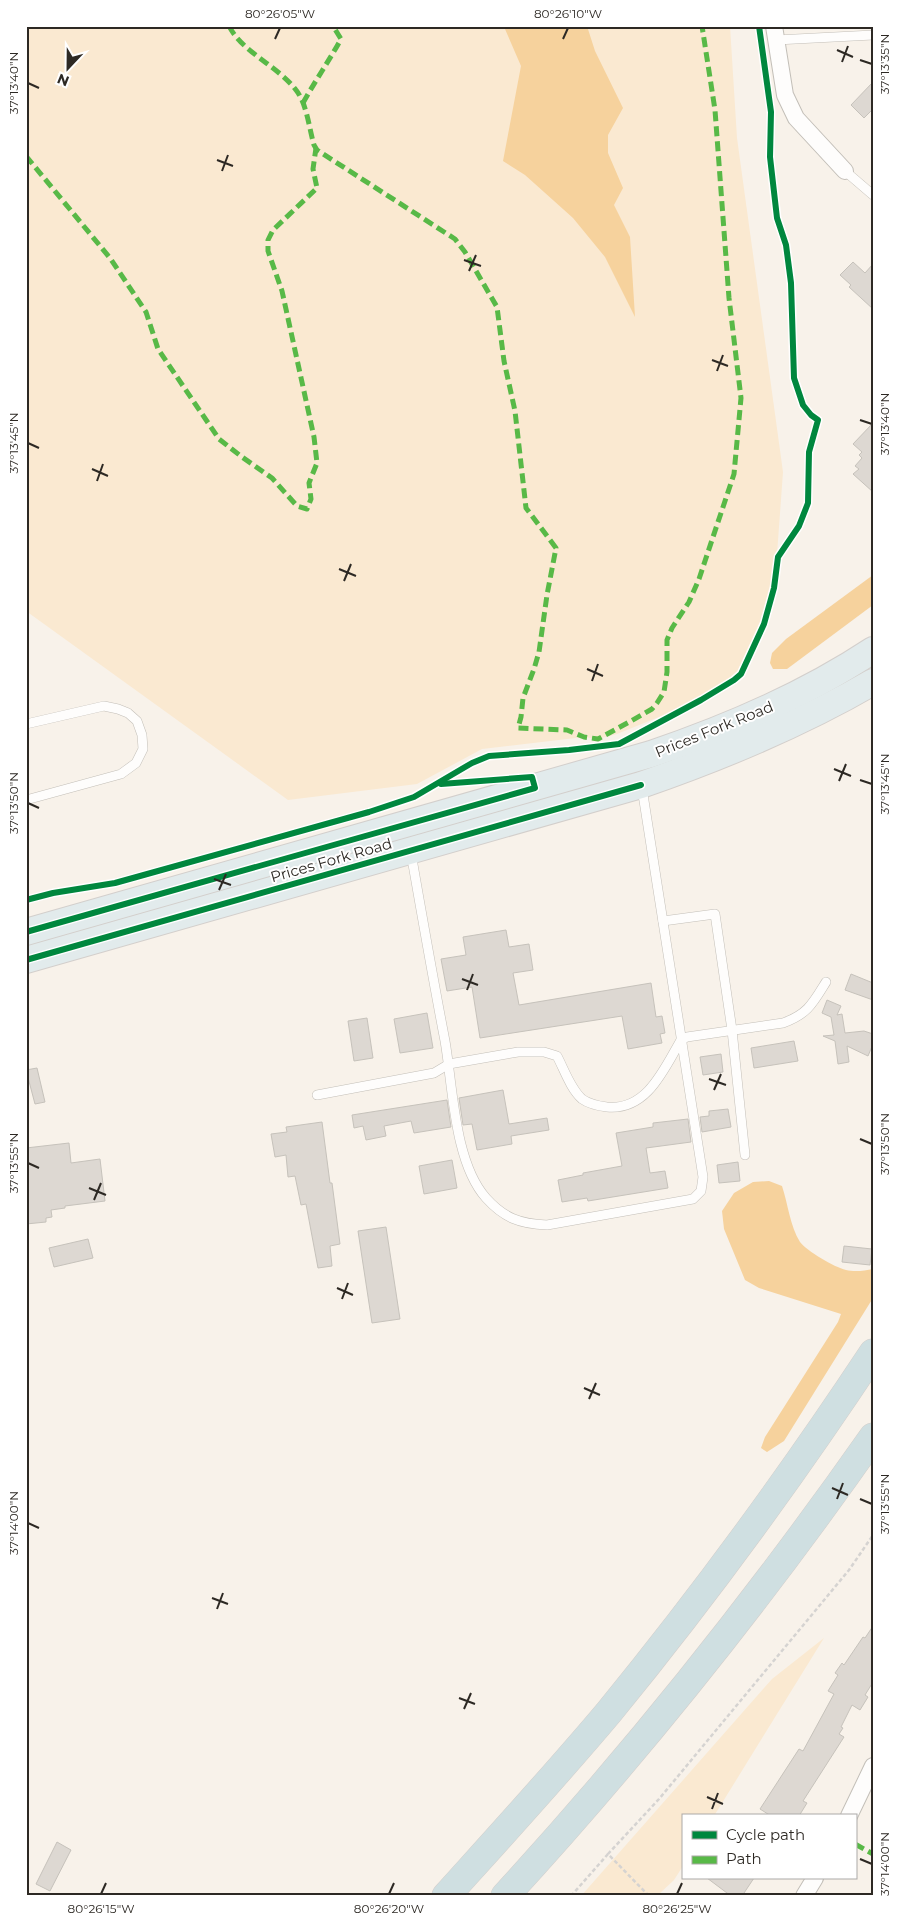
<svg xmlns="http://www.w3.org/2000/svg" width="899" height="1922" font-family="Montserrat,sans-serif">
  <rect width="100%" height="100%" fill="#f8f2ea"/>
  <!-- green -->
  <g fill="#fae9d1">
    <polygon points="26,26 730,26 737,138 783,472 775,582 741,674 701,700 617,734 598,739 584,737 482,749 417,784 288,800 26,611"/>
    <polygon points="824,1638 714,1816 683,1816 683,1866 674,1880 657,1896 581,1896 772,1679"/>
  </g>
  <!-- forest -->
  <g fill="#f6d29d">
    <polygon points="499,26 587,26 595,51 623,108 608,135 608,153 623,188 614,205 630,237 635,317 605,257 573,218 525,175 503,161 521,66 505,29"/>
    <polygon points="873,575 873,605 787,669 773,669 770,663 772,653 786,639"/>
    <path d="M769 1181 782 1186C788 1204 790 1226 800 1242 807 1251 834 1267 846 1270 854 1272 864 1271 873 1269V1298L784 1441 767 1452 761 1448 765 1437 838 1322 841 1314 759 1288 745 1280 724 1229 722 1211 734 1193 753 1182Z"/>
  </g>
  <!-- building -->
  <g fill="#ddd8d2" stroke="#c6c2bb">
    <polygon points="873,82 873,109 864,118 851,105"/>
    <polygon points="853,262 865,273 873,264 873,309 849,287 851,285 840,275"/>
    <polygon points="873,423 873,492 853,474 859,469 855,466 862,458 859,455 862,452 853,444"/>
    <polygon points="506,930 509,947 529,944 533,970 513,973 519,1005 651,983 656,1017 662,1016 665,1033 660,1034 662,1043 628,1049 622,1016 480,1038 472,987 447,991 441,959 466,955 463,937"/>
    <polygon points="851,974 873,983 873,1000 845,990"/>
    <polygon points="827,1000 841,1006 837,1015 842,1014 845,1033 864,1031 873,1034 873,1044 868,1056 847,1046 849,1062 838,1064 835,1041 823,1036 834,1035 831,1017 822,1013"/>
    <polygon points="427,1013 433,1048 400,1053 394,1019"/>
    <polygon points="367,1018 373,1058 354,1061 348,1021"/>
    <polygon points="794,1041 798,1061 754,1068 751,1048"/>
    <polygon points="721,1054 723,1072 703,1075 700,1057"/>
    <polygon points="37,1068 45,1102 35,1104 26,1070"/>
    <polygon points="503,1090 509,1124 547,1118 549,1130 511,1136 512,1144 477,1150 472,1124 463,1125 459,1098"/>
    <polygon points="447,1100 451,1127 414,1133 411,1121 384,1126 386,1136 366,1140 363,1126 354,1128 352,1115"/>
    <polygon points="728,1109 731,1127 702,1132 700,1117 709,1116 709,1111"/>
    <polygon points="688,1119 691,1142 646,1148 650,1173 665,1171 668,1188 588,1201 587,1198 562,1202 558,1180 583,1175 583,1173 622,1166 616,1133 653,1127 653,1123"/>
    <polygon points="322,1122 330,1183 332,1183 340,1244 330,1246 332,1266 318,1268 306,1204 301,1205 295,1176 288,1177 286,1155 275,1157 271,1134 287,1132 286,1127"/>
    <polygon points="69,1143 71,1163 100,1159 105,1201 65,1206 65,1208 51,1210 52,1217 46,1218 46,1222 26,1224 26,1148"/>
    <polygon points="452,1160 457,1188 424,1194 419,1166"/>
    <polygon points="738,1162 740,1181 719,1183 717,1165"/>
    <polygon points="386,1227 400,1319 372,1323 358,1231"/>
    <polygon points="88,1239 93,1258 54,1267 49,1248"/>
    <polygon points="844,1246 872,1249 870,1265 842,1262"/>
    <polygon points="873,1626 873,1682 865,1695 868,1697 860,1710 852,1705 841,1727 843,1728 839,1734 844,1737 803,1801 807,1803 799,1816 771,1816 760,1809 799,1749 803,1751 834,1694 828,1691 838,1675 835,1673 842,1663 844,1665 863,1637 865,1638"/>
    <polygon points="57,1842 71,1850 50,1891 36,1884"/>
    <polygon points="707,1878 754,1878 742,1896 731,1896"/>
  </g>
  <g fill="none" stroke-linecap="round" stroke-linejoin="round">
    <!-- lane casing -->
    <g stroke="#c3bfb8" stroke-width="10">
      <g id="lane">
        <polyline points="776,40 873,35"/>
        <polyline points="845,171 873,195"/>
        <polyline points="26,724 104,706 118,709 128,713 137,721 142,735 143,749 136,763 121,774 26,800"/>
        <path d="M411 853C422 916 433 979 445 1041 453 1087 454 1162 486 1198 504 1218 520 1224 547 1225L693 1199 701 1191 703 1177 642 788"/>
        <polyline points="663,921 715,914 732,1030 745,1155"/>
        <path d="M317 1095 434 1073 449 1064 518 1052H544L557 1056C564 1069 570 1088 582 1099 589 1104 599 1106 607 1107 647 1111 664 1069 681 1040L687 1037 783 1023C808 1014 813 1003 826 982"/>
      </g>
    </g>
    <!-- street casing -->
    <g stroke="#c3bfb8" stroke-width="18">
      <g id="street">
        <polyline points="774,26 785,95 796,118 845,171"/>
        <polyline points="849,1816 873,1766"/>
        <polyline points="804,1896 815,1878"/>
      </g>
    </g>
    <!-- primary casing -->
    <g stroke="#d3cfcc" stroke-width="28">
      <g id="primary">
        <path d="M26 932 651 754C728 728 805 695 873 650"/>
        <path d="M26 960 641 785C722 757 799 725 873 682"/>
      </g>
    </g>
    <!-- highway casing -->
    <g stroke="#d3cfcc" stroke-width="29">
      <g id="highway">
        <path d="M446 1896C501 1835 556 1775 609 1712 703 1597 791 1477 873 1353"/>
        <path d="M505 1896C638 1751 760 1598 873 1437"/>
      </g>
    </g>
    <!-- path -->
    <g stroke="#d5d3d1" stroke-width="2.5" stroke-dasharray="4 2.5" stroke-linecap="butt">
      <polyline points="571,1896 608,1854"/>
      <polyline points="649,1896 608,1854 659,1799 849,1570 873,1535"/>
    </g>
    <!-- lane -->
    <use href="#lane" stroke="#fefdfc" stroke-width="9"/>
    <!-- street -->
    <use href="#street" stroke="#fefdfc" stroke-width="16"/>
    <!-- primary -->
    <use href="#primary" stroke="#e2ebec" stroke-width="26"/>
    <!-- highway -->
    <use href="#highway" stroke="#cfdfe1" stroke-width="28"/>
    <!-- quiet -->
    <g stroke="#58b947" stroke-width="5" stroke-dasharray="10 5" stroke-linecap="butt">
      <path d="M229 26C242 52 278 66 296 90 307 104 309 128 314 145L317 150 455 239 465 252 497 307 504 361 515 411 526 508 556 548 547 595 539 652 534 669 523 698 521 717 518 728 567 730 584 737 598 739 631 721 652 709 657 703 664 692 667 672V640L672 628 689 602 699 579 734 474 741 398 729 298 715 110 702 26"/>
      <path d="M303 103C315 81 329 61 341 39L333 26"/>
      <polyline points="26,156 110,258 146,312 158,349 219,439 242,457 272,478 297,506 307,509 311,499 309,483 317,463 314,437 282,291 268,251 268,240 273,230 317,188 313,169 316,148"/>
      <polyline points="855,1844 873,1854"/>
    </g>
    <!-- cycleway casing -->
    <g stroke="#fff" stroke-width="9">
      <g id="cycleway">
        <polyline points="26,900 53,893 115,883 369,812 414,797 472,763 489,756 569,750 619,744 701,700 734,680 741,674 764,624 774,588 778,557 799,526 808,503 809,452 818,420 811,415 803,405 794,378 791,283 786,245 777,218 770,157 771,112 759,26"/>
        <polyline points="26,932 535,788 532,777 441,784"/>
        <polyline points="26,960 641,785"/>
      </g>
    </g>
    <!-- cycleway -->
    <use href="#cycleway" stroke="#00873e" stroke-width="6"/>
  </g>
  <!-- ticks -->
  <path fill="none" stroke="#2d2924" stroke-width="2" d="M275 39 280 28M563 39 568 28M837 50 853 57M860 60 872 64M842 62 848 46M28 83 39 88M217 160 233 166M222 171 228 155M464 260 481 266M469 271 476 255M712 360 728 366M717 371 723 355M860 420 872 424M28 443 39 448M92 469 108 476M97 481 103 464M339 569 356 576M344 581 351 564M587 669 603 676M592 681 598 664M834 769 851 776M860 780 872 784M839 781 846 764M28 803 39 808M214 879 231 885M219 890 226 874M462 979 478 985M467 990 473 974M709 1079 726 1085M714 1090 721 1074M860 1139 872 1144M28 1163 39 1168M89 1188 106 1195M94 1200 101 1183M337 1288 353 1295M342 1299 348 1283M584 1388 600 1395M589 1399 596 1383M832 1488 848 1495M837 1499 843 1483M860 1499 872 1504M28 1523 39 1528M212 1598 228 1604M217 1609 223 1593M459 1698 475 1704M464 1709 471 1693M707 1797 723 1804M712 1809 718 1793M860 1859 872 1864M101 1894 106 1883M389 1894 394 1883M677 1894 682 1883"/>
  <g text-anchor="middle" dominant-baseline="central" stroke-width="4" stroke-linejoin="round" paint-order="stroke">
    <!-- street labels -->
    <g font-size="15" fill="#2d2924" stroke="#fff">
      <text transform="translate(714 729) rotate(-22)">Prices Fork Road</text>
      <text transform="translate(331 860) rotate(-16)">Prices Fork Road</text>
    </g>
  </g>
  <!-- border -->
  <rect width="899" height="1922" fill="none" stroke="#ffffff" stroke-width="55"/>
  <!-- legend -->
  <rect x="682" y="1814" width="175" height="65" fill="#ffffff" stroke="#aba9a7"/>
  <rect x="692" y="1831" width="25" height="8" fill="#00873e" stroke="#aba9a7"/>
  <text x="726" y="1840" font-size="15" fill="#2d2924">Cycle path</text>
  <rect x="692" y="1856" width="25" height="8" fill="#58b947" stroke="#aba9a7"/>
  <text x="726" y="1864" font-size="15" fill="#2d2924">Path</text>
  <!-- north arrow -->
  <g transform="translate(68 68) rotate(202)" stroke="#ffffff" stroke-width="4" paint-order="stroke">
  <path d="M0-4L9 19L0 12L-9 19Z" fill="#2d2924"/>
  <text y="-8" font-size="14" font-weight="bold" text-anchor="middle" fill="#2d2924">N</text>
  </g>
  <rect x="28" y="28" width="844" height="1866" fill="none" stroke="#2d2924" stroke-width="2"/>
  <g font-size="12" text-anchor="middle" fill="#2d2924">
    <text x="280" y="18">80°26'05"W</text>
    <text x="568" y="18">80°26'10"W</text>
    <text transform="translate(885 64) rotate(-90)" y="4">37°13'35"N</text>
    <text transform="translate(14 83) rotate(-90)" y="4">37°13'40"N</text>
    <text transform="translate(885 424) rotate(-90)" y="4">37°13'40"N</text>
    <text transform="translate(14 443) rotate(-90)" y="4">37°13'45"N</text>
    <text transform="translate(885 784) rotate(-90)" y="4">37°13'45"N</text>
    <text transform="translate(14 803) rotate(-90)" y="4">37°13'50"N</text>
    <text transform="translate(885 1144) rotate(-90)" y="4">37°13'50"N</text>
    <text transform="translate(14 1163) rotate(-90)" y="4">37°13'55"N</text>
    <text transform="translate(885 1504) rotate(-90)" y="4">37°13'55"N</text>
    <text transform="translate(14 1523) rotate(-90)" y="4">37°14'00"N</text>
    <text transform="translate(885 1864) rotate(-90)" y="4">37°14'00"N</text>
    <text x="101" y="1913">80°26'15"W</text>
    <text x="389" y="1913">80°26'20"W</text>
    <text x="677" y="1913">80°26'25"W</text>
  </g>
</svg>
